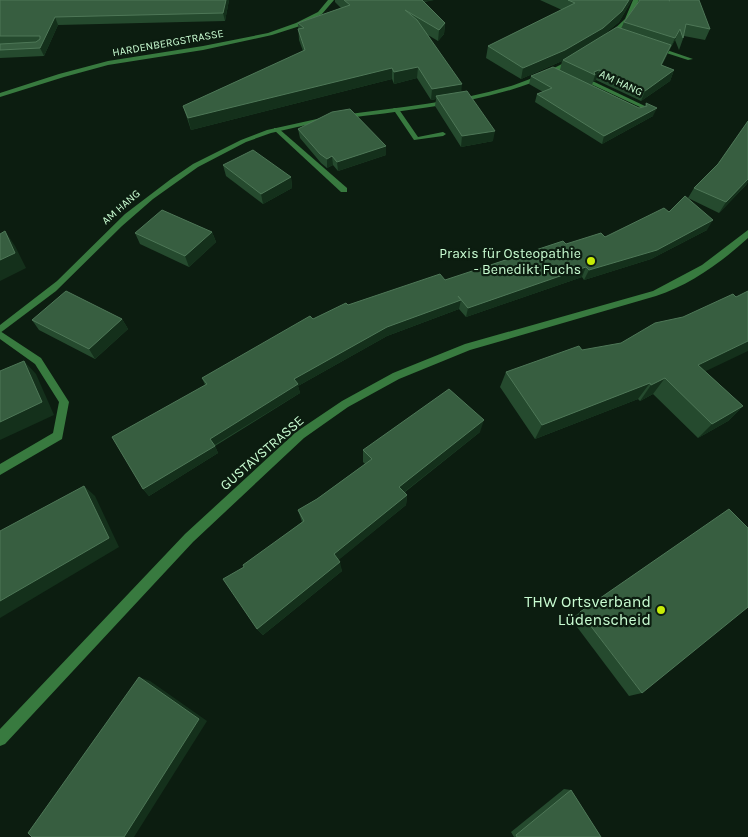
<svg xmlns="http://www.w3.org/2000/svg" width="748" height="837" font-family="Karla,sans-serif">
  <rect width="100%" height="100%" fill="#0c1d10"/>
  <g fill="none" stroke-linecap="round" stroke-linejoin="round">
    <!-- service -->
    <g fill="#387a3f" fill-rule="evenodd">
      <polygon points="654,47 658,47 693,59 688,60 654,49"/>
      <polygon points="580,77 584,77 647,107 642,108 580,79"/>
      <polygon points="394,108 398,108 418,137 443,132 446,134 443,136 414,140 393,109"/>
      <polygon points="274,128 278,128 347,188 347,192 341,192 274,130"/>
      <polygon points="0,331 41,358 69,402 62,439 0,475 0,464 53,433 59,402 35,364 0,339"/>
    </g>
    <!-- minor -->
    <g fill="#387a3f" fill-rule="evenodd">
      <polygon points="328,0 334,0 322,14 300,26 272,35 203,50 108,65 64,77 0,97 0,93 59,74 108,61 203,46 268,33 296,23 318,12"/>
      <polygon points="633,0 639,0 629,21 611,38 607,38 607,36 625,19"/>
      <path d="M570 60 575 61C564 70 548 76 534 82 473 105 406 110 342 119L339 117 342 115C400 107 459 102 514 85 534 78 552 69 570 60Z"/>
      <polygon points="326,117 328,118 328,120 271,133 246,142 198,167 153,199 122,226 56,291 0,333 0,325 57,281 125,214 171,179 193,164 241,140 267,130"/>
      <path d="M748 230V238C722 262 690 285 656 296L470 350 399 379 348 407 304 438 193 542 5 744 0 746V729L185 534 296 432 342 401 393 373 465 344 653 291 702 265Z"/>
    </g>
  </g>
  <!-- wall -->
  <g fill="#254a2e">
    <polygon points="0,0 229,0 225,21 58,25 44,56 0,58"/>
    <polygon points="335,0 434,0 424,2 445,23 444,34 438,41 428,35 461,91 493,141 461,147 435,106 436,99 431,100 417,78 394,84 392,79 191,130 183,106 303,51 299,40 298,23 341,8 335,2"/>
    <polygon points="540,0 632,0 619,22 602,36 621,29 624,22 640,0 710,29 705,40 684,36 679,50 675,40 670,49 662,65 674,70 670,81 641,101 596,80 593,82 592,85 639,108 644,107 646,103 653,116 602,144 535,102 537,94 543,92 529,84 531,76 560,70 562,61 521,79 486,58 488,46 562,10"/>
    <polygon points="748,121 748,182 746,185 719,213 688,198 694,188 718,164"/>
    <polygon points="298,129 386,146 386,155 338,171 333,165 327,168 321,163 300,138"/>
    <polygon points="223,165 291,177 292,188 263,204 226,176"/>
    <polygon points="669,212 707,230 651,259 584,280 582,277 466,317 459,309 387,336 298,386 300,393 215,446 218,453 149,496 143,489 205,385 202,378 313,319 348,305 445,280 566,244 605,237"/>
    <polygon points="212,232 216,242 189,267 140,244 135,233"/>
    <polygon points="122,319 128,329 95,359 39,330 32,320"/>
    <polygon points="582,350 705,371 743,406 728,421 698,438 653,394 640,401 638,399 535,439 500,387 506,372"/>
    <polygon points="480,432 405,492 407,495 406,505 338,560 342,571 263,635 257,629 244,567 302,522 298,510 317,499 365,464 363,462 363,450"/>
    <polygon points="580,612 642,693 629,696 571,619"/>
    <polygon points="564,789 571,790 601,837 514,837 511,832"/>
  </g>
  <!-- shaded-wall -->
  <g fill="#14301b">
    <polygon points="226,0 229,0 225,21 223,13"/>
    <polygon points="415,0 434,0 415,3"/>
    <polygon points="629,0 632,0 619,22 599,39 562,61 521,79 523,68"/>
    <polygon points="55,17 58,25 44,56 40,48"/>
    <polygon points="445,23 444,34 438,41 439,30"/>
    <polygon points="680,29 675,40 670,49 675,38"/>
    <polygon points="671,45 667,55 656,75"/>
    <polygon points="418,67 417,78 394,84 394,72"/>
    <polygon points="392,68 392,79 191,130 188,118"/>
    <polygon points="599,70 596,80 593,82 595,75 594,72"/>
    <polygon points="674,70 670,81 641,101 645,91"/>
    <polygon points="462,84 461,95 436,96 436,99 431,100 432,89"/>
    <polygon points="657,108 653,116 602,144 604,136"/>
    <polygon points="495,131 493,141 461,147 462,136"/>
    <polygon points="386,146 386,155 338,171 337,162"/>
    <polygon points="332,156 333,165 327,168 327,159"/>
    <polygon points="291,177 292,188 263,204 261,194"/>
    <polygon points="748,179 748,182 746,185 719,213 726,202"/>
    <polygon points="713,220 707,230 651,259 584,280 589,270"/>
    <polygon points="5,231 15,246 26,268 0,281 0,260"/>
    <polygon points="212,232 216,242 189,267 185,256"/>
    <polygon points="586,267 582,277 466,317 468,308"/>
    <polygon points="461,300 459,309 387,336 298,386 300,393 213,446 210,439 294,379 387,327"/>
    <polygon points="122,319 128,329 95,359 89,349"/>
    <polygon points="748,341 748,351 685,381 698,365"/>
    <polygon points="24,361 36,374 54,415 0,440 0,422"/>
    <polygon points="665,378 653,394 640,401 651,385"/>
    <polygon points="650,383 638,399 535,439 542,425"/>
    <polygon points="743,406 728,421 698,438 712,424"/>
    <polygon points="484,420 480,432 398,497 399,487"/>
    <polygon points="215,446 218,453 149,496 143,489"/>
    <polygon points="84,486 95,496 119,547 0,618 0,601"/>
    <polygon points="407,495 406,505 335,563 334,554"/>
    <polygon points="340,562 342,571 263,635 257,629"/>
    <polygon points="139,677 150,681 207,721 134,837 124,837"/>
  </g>
  <!-- building -->
  <g fill="#375e40" stroke="#4e7757">
    <polygon points="0,0 226,0 223,13 55,17 40,48 0,50 0,44 36,42 40,39 40,36 0,36"/>
    <polygon points="344,0 422,0 445,23 439,30 405,10 417,20 462,84 432,89 418,67 394,72 392,68 188,118 183,106 305,50 298,29 304,28 298,23 350,5"/>
    <polygon points="568,0 629,0 622,11 603,28 565,50 523,68 488,46 575,3"/>
    <polygon points="640,0 668,0 670,1 669,0 699,0 710,29 686,24 683,38 680,29 675,38 624,22"/>
    <polygon points="617,27 671,45 661,65 674,70 645,91 599,70 594,72 595,75 563,60"/>
    <polygon points="553,67 639,108 647,106 646,103 657,108 604,136 537,94 552,88 531,76"/>
    <polygon points="467,91 495,131 462,136 436,96"/>
    <polygon points="350,109 386,146 337,162 332,156 327,159 320,154 298,129 332,112"/>
    <polygon points="748,121 748,179 726,202 694,188 718,164"/>
    <polygon points="253,150 291,177 261,194 223,165"/>
    <polygon points="685,196 713,220 657,250 589,270 586,267 468,308 458,296 461,300 387,327 294,379 298,384 210,439 215,446 143,489 112,437 207,384 202,378 310,316 313,319 346,303 348,305 440,274 445,280 563,241 566,244 601,233 605,237 664,208 669,212"/>
    <polygon points="162,210 212,232 185,256 135,233"/>
    <polygon points="5,231 15,253 0,260 0,234"/>
    <polygon points="66,291 122,319 89,349 32,320"/>
    <polygon points="748,291 748,341 698,365 743,406 712,424 665,378 651,385 650,383 542,425 506,372 579,346 582,350 621,343 655,323 683,317 733,294 736,297"/>
    <polygon points="24,361 42,402 0,422 0,371"/>
    <polygon points="449,389 484,420 399,487 407,495 334,554 340,562 257,629 223,579 244,567 243,565 304,521 298,510 317,499 372,459 363,450"/>
    <polygon points="84,486 109,538 0,601 0,531"/>
    <polygon points="729,509 748,528 748,607 642,693 580,612"/>
    <polygon points="139,677 199,719 124,837 32,837 28,833"/>
    <polygon points="571,790 601,837 517,837 516,835"/>
  </g>
  <!-- markers -->
  <g fill="#c7ec07" stroke="#0c1d10" stroke-width="2">
    <circle cx="591" cy="261" r="5"/>
    <circle cx="661" cy="610" r="5"/>
  </g>
  <g text-anchor="middle" dominant-baseline="central" stroke-width="4.5" stroke-linejoin="round" paint-order="stroke">
    <!-- far-street labels -->
    <g font-size="11" fill="#c9fdd2" stroke="#0c1d10">
      <text transform="translate(168 43) rotate(-10)">HARDENBERGSTRASSE</text>
      <text transform="translate(621 83) rotate(25)">AM HANG</text>
      <text transform="translate(121 207) rotate(-41)">AM HANG</text>
    </g>
    <!-- poi labels -->
    <g font-size="14" fill="#c9fdd2" stroke="#0c1d10" text-anchor="end">
      <text x="581" y="253">Praxis für Osteopathie<tspan x="581" dy="16">- Benedikt Fuchs</tspan></text>
    </g>
    <!-- street labels -->
    <g font-size="14" fill="#c9fdd2" stroke="#0c1d10">
      <text transform="translate(262 453) rotate(-41)">GUSTAVSTRASSE</text>
    </g>
    <!-- near-poi labels -->
    <g font-size="16" fill="#c9fdd2" stroke="#0c1d10" text-anchor="end">
      <text x="651" y="601">THW Ortsverband<tspan x="651" dy="18">Lüdenscheid</tspan></text>
    </g>
  </g>
</svg>
